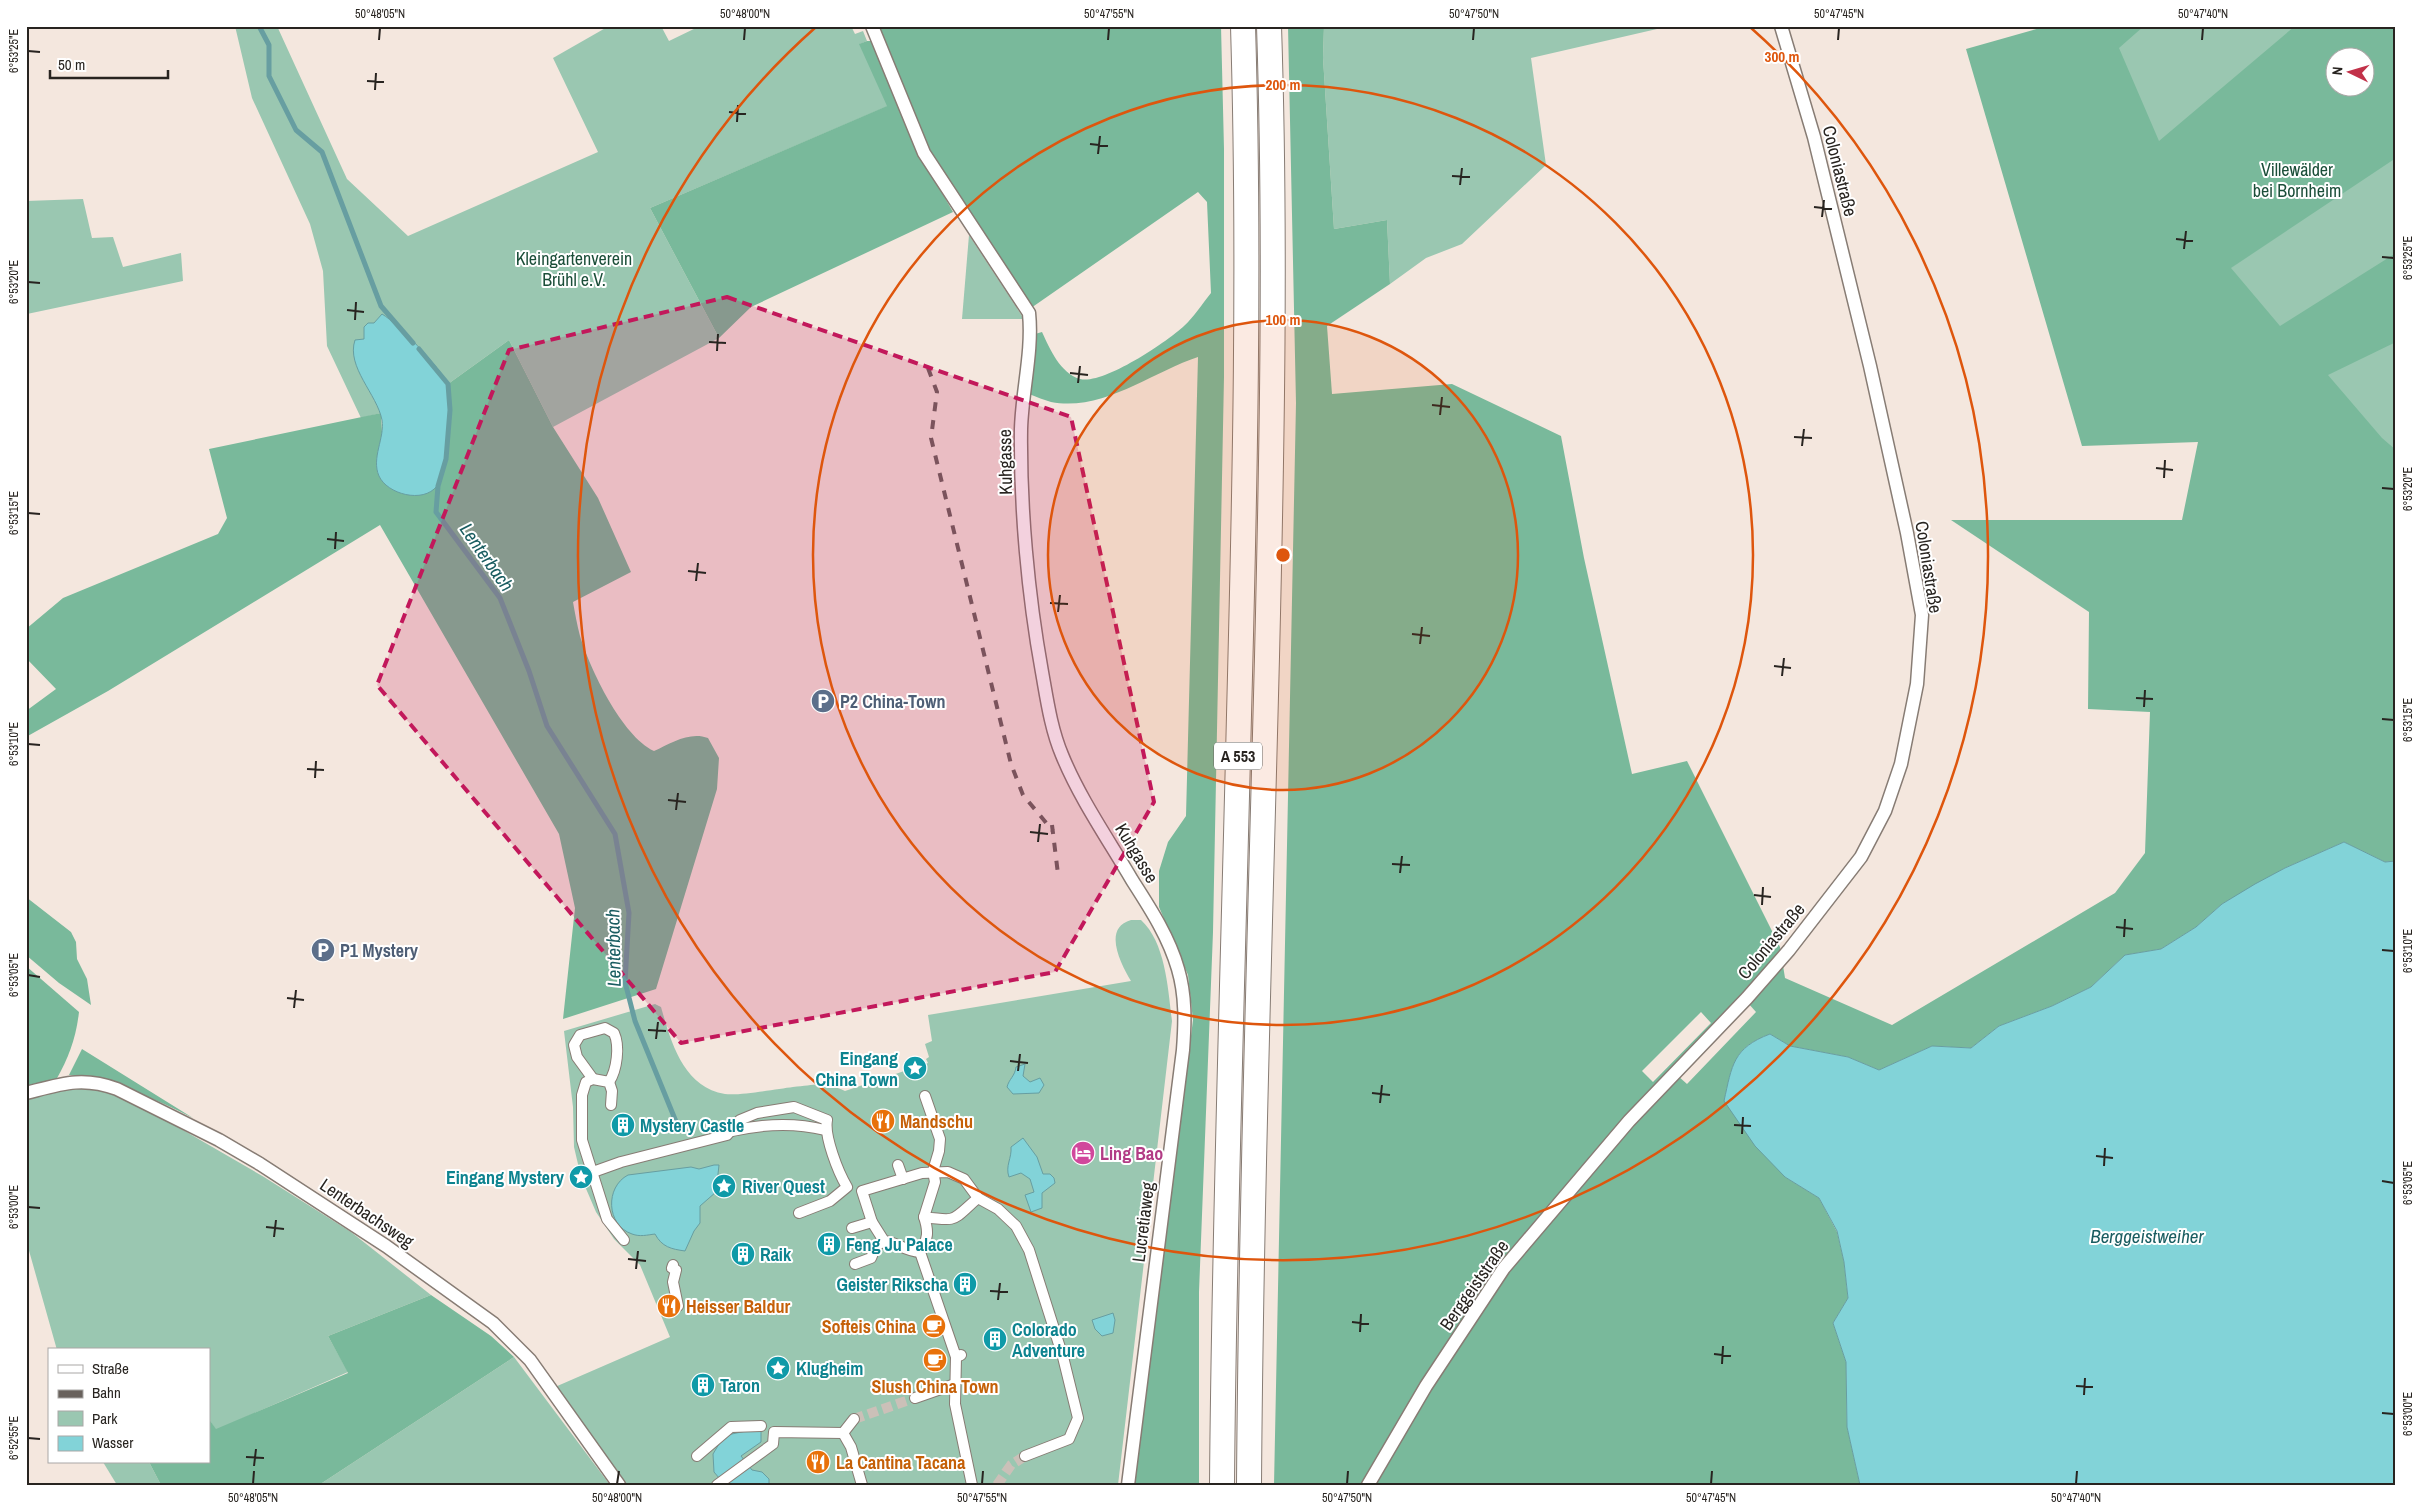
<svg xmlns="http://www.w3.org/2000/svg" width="2422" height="1511" font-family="'Archivo Narrow',sans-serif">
  <rect width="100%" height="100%" fill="#f4e7de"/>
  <!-- green -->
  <g fill="#9ac7b1" fill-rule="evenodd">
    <polygon points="235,26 277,26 347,179 408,236 598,152 553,58 609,26 661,26 669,41 700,26 851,26 855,34 863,31 867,41 860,44 888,106 650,208 719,338 553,427 509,340 448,384 395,322 382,315 374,323 368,323 364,327 364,339 355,360 381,413 361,418 327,346 323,271 310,224 252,98"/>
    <polygon points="1324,26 1670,26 1531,58 1546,165 1462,244 1426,258 1390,284 1387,220 1334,229 1323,58"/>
    <path d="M2097 26H2396V455L2281 326H2279L2230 268 2236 264 2160 158ZM2334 58H2364V88H2334Z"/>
    <polygon points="83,199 92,238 113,237 123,267 181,253 183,281 27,314 26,347 26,201"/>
    <polygon points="969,235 1024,319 962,319"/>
    <path d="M1131 920H1141C1166 943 1168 990 1172 1021L1118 1485H627L555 1387 670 1337 640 1265 614 1239 596 1212 581 1177 574 1147 573 1107 564 1031 655 1004 661 1007C671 1042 683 1087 725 1094 739 1096 777 1089 793 1087 815 1085 824 1081 845 1091L928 1063 926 1059 929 1057 925 1044 932 1041 928 1015 1131 981C1121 964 1102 928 1131 920Z"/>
    <polygon points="81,1089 105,1091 138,1104 264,1177 351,1232 431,1295 328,1336 348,1372 216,1430 209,1419 209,1350 57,1350 26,1240 26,1098 55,1090"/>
    <polygon points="514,1357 610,1485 319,1485"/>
    <polygon points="103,1462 149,1462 161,1485 117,1485"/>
  </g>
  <!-- forest -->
  <g fill="#79b99b" fill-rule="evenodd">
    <path d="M880 26H1221L1224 149V377L1213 932 1199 1292V1485H1134L1193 1020 1188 975 1159 907V871L1168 842 1186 816 1198 357C1152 372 1103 412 1051 402 1044 400 1037 397 1029 394L1035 334 1042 332C1050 349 1060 373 1080 379 1103 385 1167 342 1184 326 1194 317 1202 304 1211 293L1207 202 1198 192 1031 308 930 152 878 28Z"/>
    <path d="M1288 26H1324L1323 58 1334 229 1387 220 1390 284 1327 326 1332 394 1452 384 1561 436 1584 558 1632 774 1687 761 1780 947 1785 978 1892 1025 2115 893 2145 853 2150 712 2088 709 2089 612 1951 520H2182L2198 442 2082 446 1966 49 2047 26H2144L2119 48 2159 141 2295 26H2396V158L2231 268 2280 326 2396 253V342L2328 375 2382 438 2396 450V861L2385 862 2344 842 2285 868 2222 904 2196 927 2161 949 2125 955 2091 987 2052 1006 1999 1026 1971 1048 1932 1046 1879 1070 1848 1057 1790 1046 1770 1034C1733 1048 1732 1065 1725 1101L1785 1177 1819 1198 1837 1232 1844 1262 1848 1298 1833 1323 1846 1362 1847 1427 1860 1485H1274L1296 403ZM2334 58H2364V88H2334ZM1748 1003 1756 1012 1687 1084 1678 1076ZM1701 1012 1711 1023 1653 1082 1642 1071Z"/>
    <polygon points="867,41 875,41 912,140 953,212 751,307 719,338 650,208 887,106 859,44"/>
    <path d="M509 340 553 427 598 498 631 572 573 602C575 613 577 625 580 636 590 669 622 736 654 751 671 743 690 731 708 738L719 758 717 789 656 989 563 1019 575 908 559 834 380 525 108 691 26 737V711L56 689 26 658V629L63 598 218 534 227 518 209 449 381 413 382 432 450 410 448 384Z"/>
    <polygon points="26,897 71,932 76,942 77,959 87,979 91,1005 59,983 26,955"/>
    <path d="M26 966 79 1012C76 1038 69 1057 56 1080L26 1086Z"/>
    <path d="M82 1049 193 1118C153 1098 114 1080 69 1075Z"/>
    <polygon points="431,1295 491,1336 514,1357 319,1485 161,1485 149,1462 209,1462 209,1419 216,1429 348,1373 328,1336"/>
  </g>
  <!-- water -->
  <g fill="#82d3d8" stroke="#679ea1">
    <path d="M382 314C400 325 436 364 447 382 455 395 447 474 437 486 423 504 387 494 379 476 371 458 385 438 382 420 377 394 346 367 355 340L364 339V327L368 323H374Z"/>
    <path d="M2344 842 2385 862 2396 861V1485H1860L1847 1427 1846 1362 1833 1323 1848 1298 1844 1262 1837 1231 1819 1198 1785 1177 1755 1146 1724 1101C1732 1065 1733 1048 1770 1034L1790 1046 1848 1057 1879 1070 1932 1046 1971 1048 1999 1026 2052 1006 2091 987 2125 955 2161 949 2196 927 2222 904 2255 884 2285 868Z"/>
    <path d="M1025 1064 1023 1076 1030 1082 1040 1078 1044 1085 1039 1093 1013 1094 1007 1087C1009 1079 1015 1076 1016 1067Z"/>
    <path d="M1023 1138 1037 1157 1043 1174H1050L1054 1178 1055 1183 1042 1193V1208L1031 1212 1025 1195 1034 1192 1030 1179 1021 1173 1009 1177C1005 1166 1012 1158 1011 1147Z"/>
    <path d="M714 1165H719L716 1192 700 1206V1223L694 1231 685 1251C671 1249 662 1247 655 1234 647 1235 640 1237 632 1234 606 1225 605 1187 628 1175L691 1167 699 1169Z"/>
    <polygon points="1113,1313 1115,1320 1113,1333 1102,1336 1095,1329 1092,1320"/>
    <polygon points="746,1431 761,1431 761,1442 741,1456 752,1470 762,1472 769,1479 769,1485 725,1485 714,1472 713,1454 722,1439 727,1435"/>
  </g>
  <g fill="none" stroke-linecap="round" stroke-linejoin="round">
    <!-- stream -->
    <g stroke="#679ea1" stroke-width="5">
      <polyline points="259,26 269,45 269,76 296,130 322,152 381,306 413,343"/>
      <polyline points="419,349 448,384 450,410 446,459 438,486 436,512 500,598 529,671 547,726 615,834 629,913 625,982 635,1021 679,1129"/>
    </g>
    <!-- pedestrian-tunnel -->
    <g stroke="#cbc0b8" stroke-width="10" stroke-dasharray="10 5" stroke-linecap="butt">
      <polyline points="915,1068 917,1075"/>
      <polyline points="854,1419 915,1398"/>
      <polyline points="997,1485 1011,1465 1025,1456"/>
    </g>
    <!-- pedestrian casing -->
    <g stroke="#877c74" stroke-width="12">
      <g id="pedestrian">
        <path d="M593 1079 577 1057 574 1045 580 1035 605 1028 614 1033C620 1046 617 1070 609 1082"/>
        <path d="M925 1096 940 1139 939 1151 933 1171 935 1182 924 1217C959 1222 952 1220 978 1198"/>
        <polyline points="611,1105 612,1091 609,1082 593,1079 586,1082 582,1095 582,1140 607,1219 624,1240"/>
        <path d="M732 1131C763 1124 793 1122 825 1130"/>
        <polyline points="898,1165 903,1179"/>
        <path d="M593 1172 621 1162 727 1135 740 1120 757 1113 794 1107 827 1120C824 1136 838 1172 847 1187L830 1201 799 1213"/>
        <path d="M924 1217C929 1232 928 1239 920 1252L956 1357 961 1355"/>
        <polyline points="852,1228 872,1222"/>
        <path d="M920 1252C903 1251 898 1242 884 1241L872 1222 862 1191 922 1173 948 1172 964 1179 978 1198 998 1209 1016 1226 1029 1250 1063 1357 1078 1418 1069 1439 1025 1456"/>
        <polyline points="855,1264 871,1258 876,1246 884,1241"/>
        <polyline points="673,1265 672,1268 676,1270 673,1282 678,1306"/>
        <polyline points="956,1357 955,1404 972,1485"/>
        <polyline points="915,1398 955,1384"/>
        <polyline points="843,1433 851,1447 862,1485"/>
        <polyline points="843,1433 854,1419"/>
        <polyline points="697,1456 731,1427 761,1426"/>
        <polyline points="717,1485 773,1444 774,1432 843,1433"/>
      </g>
    </g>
    <!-- minor casing -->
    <g stroke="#877c74" stroke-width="15">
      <g id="minor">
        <path d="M872 26 924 153 1029 313C1033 351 1022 391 1021 429 1020 507 1028 595 1042 672 1047 700 1051 729 1062 755 1080 799 1108 839 1132 880 1150 908 1169 937 1178 969 1186 996 1185 1023 1183 1050L1128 1485"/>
        <path d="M26 1093C61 1084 82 1076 117 1089L219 1140 260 1164 386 1246 493 1323 530 1360 619 1485"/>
        <polyline points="1368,1485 1426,1386 1504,1268 1629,1121 1747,998 1789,950 1861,857 1885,811 1901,764 1917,684 1922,615 1907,533 1870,366 1814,137 1781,26"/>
      </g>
    </g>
    <!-- motorway casing -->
    <g stroke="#877c74" stroke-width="26">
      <g id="motorway">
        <path d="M1222 1485C1224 1228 1233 972 1239 715 1245 485 1250 256 1243 26"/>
        <path d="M1249 1485C1251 1209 1260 933 1267 657 1272 446 1276 237 1269 26"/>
      </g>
    </g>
    <!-- pedestrian -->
    <use href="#pedestrian" stroke="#fff" stroke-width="10"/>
    <!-- minor -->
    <use href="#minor" stroke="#fff" stroke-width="12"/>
    <!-- motorway -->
    <use href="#motorway" stroke="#fff" stroke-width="24"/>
    <!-- rail -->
    <g stroke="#69625d" stroke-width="4" stroke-dasharray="9 9" stroke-linecap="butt">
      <polyline points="928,368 937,392 931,438 1011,764 1023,795 1053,831"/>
      <polyline points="1052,825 1058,874 1054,874"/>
    </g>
  </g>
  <!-- marked area -->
  <path fill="#c2185b" fill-opacity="0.2" stroke="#c2185b" stroke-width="4" stroke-dasharray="10 6" stroke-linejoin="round" d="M727 297 1071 417 1154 802 1055 972 681 1043 377 685 509 350Z"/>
  <!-- ticks -->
  <path fill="none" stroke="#282420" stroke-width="2" d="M379 40 380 28M744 40 745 28M1108 40 1109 28M1473 40 1474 28M1838 40 1839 28M2202 40 2203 28M28 51 40 52M367 81 384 82M375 90 376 73M729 112 746 114M737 122 738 105M1090 144 1108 146M1098 154 1100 136M1452 176 1470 177M1460 185 1462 168M1814 207 1832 209M1822 217 1824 200M2176 239 2193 241M2184 249 2186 231M2382 257 2394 258M28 282 40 283M347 310 364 312M355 320 356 302M709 342 726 343M717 351 718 334M1070 373 1088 375M1078 383 1080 366M1432 405 1450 407M1440 415 1442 397M1794 437 1812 438M1802 446 1804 429M2156 468 2173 470M2164 478 2165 460M2382 488 2394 489M28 513 40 514M327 539 344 541M335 549 336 532M688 571 706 573M696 581 698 563M1050 603 1068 604M1058 612 1060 595M1412 634 1430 636M1420 644 1422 627M1774 666 1791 668M1782 676 1784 658M2136 698 2153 699M2144 707 2145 690M2382 719 2394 720M28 744 40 745M307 769 324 770M315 778 316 761M668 800 686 802M676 810 678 793M1030 832 1048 834M1038 842 1040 824M1392 864 1410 865M1400 873 1402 856M1754 895 1771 897M1762 905 1763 887M2116 927 2133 929M2124 937 2125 919M2382 950 2394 951M28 975 40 977M287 998 304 1000M294 1008 296 990M648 1030 666 1031M656 1039 658 1022M1010 1061 1028 1063M1018 1071 1020 1054M1372 1093 1390 1095M1380 1103 1382 1085M1734 1125 1751 1126M1742 1134 1743 1117M2096 1156 2113 1158M2104 1166 2105 1148M2382 1181 2394 1183M28 1207 40 1208M266 1227 284 1229M274 1237 276 1220M628 1259 646 1261M636 1269 638 1251M990 1291 1008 1292M998 1300 1000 1283M1352 1322 1369 1324M1360 1332 1361 1314M1714 1354 1731 1356M1722 1364 1723 1346M2076 1386 2093 1387M2084 1395 2085 1378M2382 1413 2394 1414M28 1438 40 1439M246 1457 264 1458M254 1466 256 1449M253 1484 254 1471M617 1484 619 1471M982 1484 983 1471M1347 1484 1348 1471M1711 1484 1712 1471M2076 1484 2077 1471"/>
  <!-- distance rings -->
  <circle cx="1283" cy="555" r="235" fill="#de560d" fill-opacity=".12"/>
  <g fill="none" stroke="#de560d" stroke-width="2.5">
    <circle cx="1283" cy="555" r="235"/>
    <circle cx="1283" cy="555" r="470"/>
    <path d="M1750 27A705 705 0 1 1 816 27"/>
  </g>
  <!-- icons -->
  <defs>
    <g id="parking-disc" transform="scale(1.25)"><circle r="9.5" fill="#5c6f8a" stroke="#fff"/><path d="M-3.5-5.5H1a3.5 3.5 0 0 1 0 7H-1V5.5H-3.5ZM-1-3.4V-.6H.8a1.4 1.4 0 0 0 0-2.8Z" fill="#fff"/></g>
    <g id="sight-disc" transform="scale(1.25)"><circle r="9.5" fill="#0f9aa8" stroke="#fff"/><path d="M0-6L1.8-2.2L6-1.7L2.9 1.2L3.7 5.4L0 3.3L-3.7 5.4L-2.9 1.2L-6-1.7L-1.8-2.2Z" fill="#fff"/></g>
    <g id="restaurant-disc" transform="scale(1.25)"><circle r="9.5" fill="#e8710a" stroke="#fff"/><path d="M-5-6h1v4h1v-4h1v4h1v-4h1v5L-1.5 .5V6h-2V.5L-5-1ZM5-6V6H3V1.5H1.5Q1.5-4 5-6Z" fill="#fff"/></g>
    <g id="building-disc" transform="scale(1.25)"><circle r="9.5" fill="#0f9aa8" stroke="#fff"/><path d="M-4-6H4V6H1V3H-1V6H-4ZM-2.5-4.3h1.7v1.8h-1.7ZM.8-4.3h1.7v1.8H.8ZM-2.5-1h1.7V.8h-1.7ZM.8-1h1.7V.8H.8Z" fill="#fff"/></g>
    <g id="hotel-disc" transform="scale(1.25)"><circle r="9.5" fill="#d1479c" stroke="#fff"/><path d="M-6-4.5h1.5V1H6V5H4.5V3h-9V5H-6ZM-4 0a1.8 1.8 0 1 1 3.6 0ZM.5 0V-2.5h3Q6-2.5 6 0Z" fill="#fff"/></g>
    <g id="cafe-disc" transform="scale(1.25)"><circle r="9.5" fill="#e8710a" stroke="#fff"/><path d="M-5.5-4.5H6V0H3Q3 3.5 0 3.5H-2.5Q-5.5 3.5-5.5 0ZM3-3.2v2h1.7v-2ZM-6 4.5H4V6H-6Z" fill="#fff"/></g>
  </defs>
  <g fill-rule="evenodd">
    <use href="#parking-disc" x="823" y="701"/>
    <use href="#parking-disc" x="323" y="950"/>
    <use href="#sight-disc" x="915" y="1068"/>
    <use href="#restaurant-disc" x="883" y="1121"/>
    <use href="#building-disc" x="623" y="1125"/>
    <use href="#hotel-disc" x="1083" y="1153"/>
    <use href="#sight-disc" x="581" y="1177"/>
    <use href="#sight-disc" x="724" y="1186"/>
    <use href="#building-disc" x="829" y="1244"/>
    <use href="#building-disc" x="743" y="1254"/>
    <use href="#building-disc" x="965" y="1284"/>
    <use href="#restaurant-disc" x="669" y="1306"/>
    <use href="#cafe-disc" x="934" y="1326"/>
    <use href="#building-disc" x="995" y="1339"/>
    <use href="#cafe-disc" x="935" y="1360"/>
    <use href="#sight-disc" x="778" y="1368"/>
    <use href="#building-disc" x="703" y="1385"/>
    <use href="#restaurant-disc" x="818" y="1462"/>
  </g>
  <g text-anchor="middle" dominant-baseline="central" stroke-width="4" stroke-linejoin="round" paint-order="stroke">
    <!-- shield labels -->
    <rect fill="#fff" stroke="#686663" stroke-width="1" x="1214" y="742.5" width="48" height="27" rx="4"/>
    <g font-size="16" font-weight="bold" fill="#282420">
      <text x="1238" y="756">A 553</text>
    </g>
    <!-- park labels -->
    <g font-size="18" fill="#1b4e39" stroke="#fff">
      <text x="2297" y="169">Villewälder<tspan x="2297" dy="21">bei Bornheim</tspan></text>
      <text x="574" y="258">Kleingartenverein<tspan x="574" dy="21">Brühl e.V.</tspan></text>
    </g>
    <!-- street labels -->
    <g font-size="18" fill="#282420" stroke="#fff">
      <text transform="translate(1840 171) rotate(76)">Coloniastraße</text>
      <text transform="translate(1005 462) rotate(-91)">Kuhgasse</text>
      <text transform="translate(1929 567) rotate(81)">Coloniastraße</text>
      <text transform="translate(1137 853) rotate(59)">Kuhgasse</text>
      <text transform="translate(1771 941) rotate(-50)">Coloniastraße</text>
      <text transform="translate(367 1213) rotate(34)">Lenterbachsweg</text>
      <text transform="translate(1143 1222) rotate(-83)">Lucretiaweg</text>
      <text transform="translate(1474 1285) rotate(-55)">Berggeiststraße</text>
    </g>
    <!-- service labels -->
    <g font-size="18" font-weight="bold" fill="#4e5e75" stroke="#fff" text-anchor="start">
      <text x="840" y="701">P2 China-Town</text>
      <text x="340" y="950">P1 Mystery</text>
    </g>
    <!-- culture labels -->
    <g font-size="18" font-weight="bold" fill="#0d838f" stroke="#fff" text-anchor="start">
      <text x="898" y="1058" text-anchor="end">Eingang<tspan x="898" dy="21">China Town</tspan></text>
      <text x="640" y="1125">Mystery Castle</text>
      <text x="564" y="1177" text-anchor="end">Eingang Mystery</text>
      <text x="742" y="1186">River Quest</text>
      <text x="846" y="1244">Feng Ju Palace</text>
      <text x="760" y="1254">Raik</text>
      <text x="948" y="1284" text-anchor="end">Geister Rikscha</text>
      <text x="1012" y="1329">Colorado<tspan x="1012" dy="21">Adventure</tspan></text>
      <text x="796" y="1368">Klugheim</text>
      <text x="720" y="1385">Taron</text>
    </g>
    <!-- food labels -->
    <g font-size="18" font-weight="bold" fill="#c56008" stroke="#fff" text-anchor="start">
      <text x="900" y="1121">Mandschu</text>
      <text x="686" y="1306">Heisser Baldur</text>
      <text x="916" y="1326" text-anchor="end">Softeis China</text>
      <text x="935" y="1386" text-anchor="middle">Slush China Town</text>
      <text x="836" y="1462">La Cantina Tacana</text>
    </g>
    <!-- hotel labels -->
    <g font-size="18" font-weight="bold" fill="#b23c85" stroke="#fff" text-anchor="start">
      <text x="1100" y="1153">Ling Bao</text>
    </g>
    <!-- water labels -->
    <g font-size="19" font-style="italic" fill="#1a5d61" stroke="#fff">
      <text transform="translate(487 557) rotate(55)">Lenterbach</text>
      <text transform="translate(613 948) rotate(-91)">Lenterbach</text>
      <text x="2147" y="1236">Berggeistweiher</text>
    </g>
  </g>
  <circle cx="1283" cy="555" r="8" fill="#de560d" stroke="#fff" stroke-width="2.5"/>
  <g font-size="15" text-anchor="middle" font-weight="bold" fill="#de560d" stroke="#fff" stroke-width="4" stroke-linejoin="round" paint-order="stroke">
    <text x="1782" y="62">300 m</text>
    <text x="1283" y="90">200 m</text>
    <text x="1283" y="325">100 m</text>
  </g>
  <!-- border -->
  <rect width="2422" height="1511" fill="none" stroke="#ffffff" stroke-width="55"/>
  <!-- legend -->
  <rect x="48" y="1348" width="162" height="115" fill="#ffffff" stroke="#a9a7a6"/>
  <rect x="58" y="1365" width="25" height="8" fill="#ffffff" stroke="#a9a7a6"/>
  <text x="92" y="1374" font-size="15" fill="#282420">Straße</text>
  <rect x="58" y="1390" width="25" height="8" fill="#69625d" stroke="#a9a7a6"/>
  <text x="92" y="1398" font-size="15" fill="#282420">Bahn</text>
  <rect x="58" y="1411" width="25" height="15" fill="#9ac7b1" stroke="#a9a7a6"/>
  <text x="92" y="1424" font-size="15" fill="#282420">Park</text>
  <rect x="58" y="1436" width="25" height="15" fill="#82d3d8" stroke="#a9a7a6"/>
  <text x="92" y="1448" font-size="15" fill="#282420">Wasser</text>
  <!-- north arrow -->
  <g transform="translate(2350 72) rotate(275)"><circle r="24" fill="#ffffff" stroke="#a9a7a6"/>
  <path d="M0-4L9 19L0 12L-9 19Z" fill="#c23149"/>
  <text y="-8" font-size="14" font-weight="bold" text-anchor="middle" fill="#282420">N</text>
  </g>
  <!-- scale -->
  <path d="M50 70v8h118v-8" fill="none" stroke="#282420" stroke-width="2.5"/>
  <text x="58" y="70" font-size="15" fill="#282420" stroke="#ffffff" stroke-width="4" paint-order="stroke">50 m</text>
  <rect x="28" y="28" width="2366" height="1456" fill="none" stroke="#282420" stroke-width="2"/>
  <g font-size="12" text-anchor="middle" fill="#282420">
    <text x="380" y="18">50°48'05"N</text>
    <text x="745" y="18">50°48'00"N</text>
    <text x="1109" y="18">50°47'55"N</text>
    <text x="1474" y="18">50°47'50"N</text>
    <text x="1839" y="18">50°47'45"N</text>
    <text x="2203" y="18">50°47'40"N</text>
    <text transform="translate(14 51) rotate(-90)" y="4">6°53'25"E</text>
    <text transform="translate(2408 258) rotate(-90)" y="4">6°53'25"E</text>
    <text transform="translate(14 282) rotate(-90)" y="4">6°53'20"E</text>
    <text transform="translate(2408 489) rotate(-90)" y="4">6°53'20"E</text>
    <text transform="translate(14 513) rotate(-90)" y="4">6°53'15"E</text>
    <text transform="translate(2408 720) rotate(-90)" y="4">6°53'15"E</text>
    <text transform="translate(14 744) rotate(-90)" y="4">6°53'10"E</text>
    <text transform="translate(2408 951) rotate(-90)" y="4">6°53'10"E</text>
    <text transform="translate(14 975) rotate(-90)" y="4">6°53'05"E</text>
    <text transform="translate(2408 1183) rotate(-90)" y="4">6°53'05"E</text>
    <text transform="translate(14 1207) rotate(-90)" y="4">6°53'00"E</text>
    <text transform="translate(2408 1414) rotate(-90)" y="4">6°53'00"E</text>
    <text transform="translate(14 1438) rotate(-90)" y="4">6°52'55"E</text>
    <text x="253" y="1502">50°48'05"N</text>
    <text x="617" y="1502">50°48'00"N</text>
    <text x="982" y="1502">50°47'55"N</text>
    <text x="1347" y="1502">50°47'50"N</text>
    <text x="1711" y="1502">50°47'45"N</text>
    <text x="2076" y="1502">50°47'40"N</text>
  </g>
</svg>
